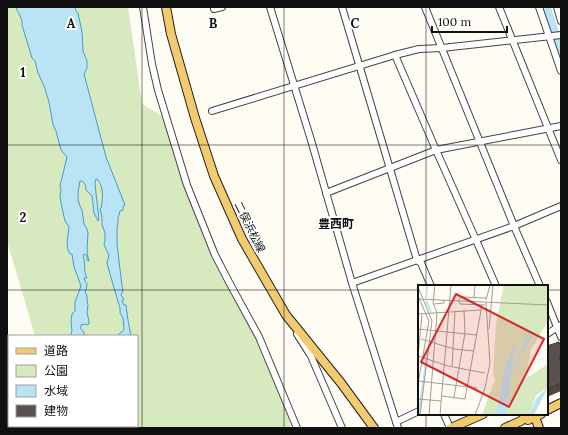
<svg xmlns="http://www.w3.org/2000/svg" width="568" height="435" font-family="Lora,'Noto Sans JP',serif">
  <rect width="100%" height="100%" fill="#fffcf4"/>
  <!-- green -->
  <polygon fill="#d7e9be" points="7,7 128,7 142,104 167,119 200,214 280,389 291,428 32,428 32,426 137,426 137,336 35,336 7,241"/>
  <!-- water -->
  <path fill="#bae3f5" stroke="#439ec9" d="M16 7H75L76 11 78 13 82 32 83 51 87 61V68L84 74 106 157 125 205 123 206V210L120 211 118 218V223L117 228V244L122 286 123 291 121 295 124 300 122 301 124 305H126C127 316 129 325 131 336H118L119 334 124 330 123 318 120 313V308L112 281 107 263 109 255 104 245 105 240V233L102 225V217L100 209 101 208C103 198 104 187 97 179H96L95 184 99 220 98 221 94 213 92 196 86 190 85 184 82 181H80C78 192 76 200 82 210L84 224 87 229 88 233 87 249 88 250 87 253 89 261 87 260V256L84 254 83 255C86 263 83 271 87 278H84L85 281 87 284 86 290 85 291 87 296V299L88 305 87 312 89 322V324L87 325 85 324 83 325 82 324 80 328C84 330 83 334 86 336H71V334L72 331 71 322 72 314 75 311V302L81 286 74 267 72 254H70L68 250 67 243 69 227 65 221 62 208 60 197 61 190 60 186 67 157 61 150 56 131 53 125 49 102 44 86 38 73 35 61 32 58 22 25C23 18 18 14 16 7Z"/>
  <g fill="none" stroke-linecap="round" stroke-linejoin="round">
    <!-- stream -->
    <polyline stroke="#439ec9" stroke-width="1.5" points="547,338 554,333"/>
    <!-- river -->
    <polyline stroke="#bae3f5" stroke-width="9" points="546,7 561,52"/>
    <!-- minor casing -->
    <g stroke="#434343" stroke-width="8">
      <g id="minor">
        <polyline points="143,7 152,64 158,90 187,185 215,255 229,282 259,337 297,428"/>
        <polyline points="270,7 311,140 352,283 398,428"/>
        <polyline points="342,7 417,260 421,263 431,286"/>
        <polyline points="425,7 514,226 540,286"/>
        <polyline points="499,7 561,160"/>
        <polyline points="539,7 561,71"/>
        <polyline points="557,7 561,21"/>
        <polyline points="214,9 222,7"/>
        <polyline points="395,55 436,150 476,240 496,286"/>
        <polyline points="212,111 395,55 419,49 442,48 561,35"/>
        <polyline points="326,193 436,150 561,126"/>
        <polyline points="352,283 514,226 561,206"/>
        <polyline points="547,302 561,337"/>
        <polyline points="297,334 311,356 342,428"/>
        <polyline points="547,334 561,325"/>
        <polyline points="444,414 450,428"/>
        <polyline points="396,422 419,411"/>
      </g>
    </g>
    <!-- major casing -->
    <g stroke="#212121" stroke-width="10">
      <g id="major">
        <polyline points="166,7 171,34 195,118 214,176 242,239 286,315 341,383 374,428"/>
        <polyline points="547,410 561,403"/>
        <polyline points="535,417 539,428"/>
        <polyline points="528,420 541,414"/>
        <polyline points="451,428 483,414"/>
        <polyline points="505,428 521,421 524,418 532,414"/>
      </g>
    </g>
    <!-- minor -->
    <use href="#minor" stroke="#fff" stroke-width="6"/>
    <!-- major -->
    <use href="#major" stroke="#f4ca6f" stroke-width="8"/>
  </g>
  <!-- wall -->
  <polygon fill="#4d4642" points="547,346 561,348 561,391 547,397"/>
  <!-- building -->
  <polygon fill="#59514d" stroke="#3e3936" points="559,342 561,348 561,356 559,357 561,362 561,383 547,389 547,346"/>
  <!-- grid -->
  <path fill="none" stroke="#101010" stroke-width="1" stroke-opacity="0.55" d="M142 7V428M284 7V428M426 7V286M7 145H561M7 290H419M547 290H561M426 414V428"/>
  <g text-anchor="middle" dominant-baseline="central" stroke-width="4" stroke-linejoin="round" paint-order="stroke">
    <!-- street labels -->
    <g font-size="11" fill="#101010" stroke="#fff">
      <text transform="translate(250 227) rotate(64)">二俣浜松線</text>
    </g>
    <!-- neighbourhood labels -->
    <g font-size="12" font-weight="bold" fill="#101010" stroke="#fff">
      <text x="336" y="223">豊西町</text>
    </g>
  </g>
  <!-- overview -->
  <g transform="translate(418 285)">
    <rect width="130" height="130" fill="#fffcf4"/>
    <path d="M86 0H130V36L113 65 107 94 130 79V102L118 110 112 130H64L77 94 75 90 78 39Z" fill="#d7e9be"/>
    <path d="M125 31 111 48 110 52 118 47 101 71 93 92 88 130H78L88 80 98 57 93 87 111 47ZM130 102 116 130H112L118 114Z" fill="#bae3f5"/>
    <path fill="none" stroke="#bae3f5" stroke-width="2" d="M8 13 9 0M8 16 13 27M1 128 10 62"/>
    <path fill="none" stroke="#9f9e99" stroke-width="1" d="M0 2 14 36 2 130M0 11 11 36 0 99M56 12 57 0M0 14 130 20M40 15 42 19 67 20M41 15 43 12 68 13M68 15 72 0M16 19 26 18V15M0 29 63 25M0 44 59 50M71 44 75 0M3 54 36 64 56 66M0 71 30 81 67 88M0 71 4 29M34 82 37 26M1 96 59 103M24 111 47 114 64 20M36 112 47 48 46 25M0 114 23 116M11 130 19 28 15 18 17 0M22 130 33 0M57 130 67 103 72 78 68 18"/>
    <path fill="#d62828" fill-opacity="0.15" stroke="#d62828" stroke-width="2" d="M38 9 126 54 91 122 3 77Z"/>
    <rect width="130" height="130" fill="none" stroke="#101010" stroke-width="2"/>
  </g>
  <g font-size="13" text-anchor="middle" font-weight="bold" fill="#101010" stroke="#fff" stroke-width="4" stroke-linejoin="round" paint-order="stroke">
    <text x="71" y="28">A</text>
    <text x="213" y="28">B</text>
    <text x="355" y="28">C</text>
    <text x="23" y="77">1</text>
    <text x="23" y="222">2</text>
  </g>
  <!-- border -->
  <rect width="568" height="435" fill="none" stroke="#101010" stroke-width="16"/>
  <!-- legend -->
  <rect x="8" y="335" width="130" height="92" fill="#ffffff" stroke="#9f9f9f"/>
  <rect x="16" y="348" width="20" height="6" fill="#f4ca6f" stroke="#9f9f9f"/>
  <text x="44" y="355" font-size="12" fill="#101010">道路</text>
  <rect x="16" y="365" width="20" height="12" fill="#d7e9be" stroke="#9f9f9f"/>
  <text x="44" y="375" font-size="12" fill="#101010">公園</text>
  <rect x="16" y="385" width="20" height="12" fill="#bae3f5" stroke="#9f9f9f"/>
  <text x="44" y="395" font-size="12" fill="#101010">水域</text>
  <rect x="16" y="405" width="20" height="12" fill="#59514d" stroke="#9f9f9f"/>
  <text x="44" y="415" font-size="12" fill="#101010">建物</text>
  <!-- scale -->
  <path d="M432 26v6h75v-6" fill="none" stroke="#101010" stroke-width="2"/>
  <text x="438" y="26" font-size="12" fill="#101010" stroke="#ffffff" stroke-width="3" paint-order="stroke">100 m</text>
</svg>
